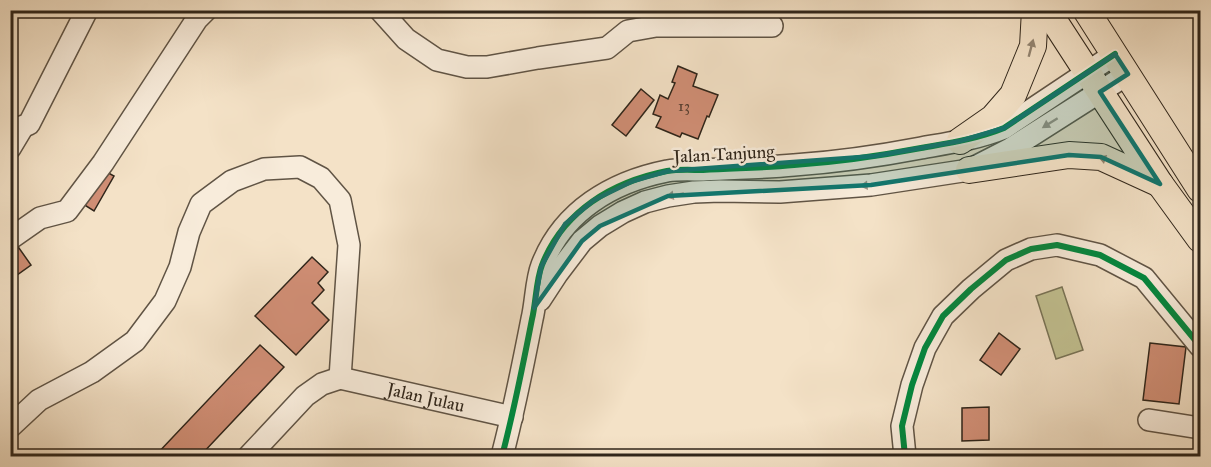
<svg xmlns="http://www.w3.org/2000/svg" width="1211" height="467" font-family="'IM FELL Great Primer',serif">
  <rect width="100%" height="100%" fill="#f4e2c7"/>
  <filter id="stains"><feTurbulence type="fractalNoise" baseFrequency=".00333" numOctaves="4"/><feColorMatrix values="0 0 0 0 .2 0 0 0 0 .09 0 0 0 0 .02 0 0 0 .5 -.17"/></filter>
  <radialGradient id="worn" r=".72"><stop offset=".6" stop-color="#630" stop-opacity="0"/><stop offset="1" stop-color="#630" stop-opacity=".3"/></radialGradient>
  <!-- green -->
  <polygon fill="#c2c191" stroke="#787356" stroke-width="1.5" points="1062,287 1083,350 1056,359 1036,296"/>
  <!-- building -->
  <g fill="#d08e75" stroke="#2f251a" stroke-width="1.5">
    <polygon points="678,66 697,74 693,86 718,95 709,117 707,116 698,139 682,133 680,137 656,127 661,117 653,114 660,95 668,99 675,83 672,82"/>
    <polygon points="641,89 654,100 626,136 612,125"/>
    <polygon points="103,170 114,176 94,211 83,204"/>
    <polygon points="14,241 31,265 10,280 10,243"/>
    <polygon points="312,257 328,272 318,283 324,290 312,303 329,320 296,355 255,316"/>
    <polygon points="999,333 1020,349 1001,375 980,360"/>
    <polygon points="1150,343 1186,347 1179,404 1143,400"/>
    <polygon points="260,345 284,367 200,456 155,456"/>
    <polygon points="989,407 989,440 962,441 962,408"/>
  </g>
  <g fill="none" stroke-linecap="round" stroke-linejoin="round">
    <!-- minor casing -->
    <g stroke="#605445" stroke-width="24">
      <g id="minor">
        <polyline points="380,10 406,39 437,60 467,67 487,67 538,58 607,48 628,31 656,26 772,26"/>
        <polyline points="10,125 16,129 29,124 87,10"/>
        <polyline points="10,148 22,128"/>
        <polyline points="10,239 40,218 67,211 103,163 197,19 206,10"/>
        <polyline points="540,300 557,274 582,241 600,226 623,212 645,202 668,196 694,192 720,191 780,192 871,185 969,170 1010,149 1128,74"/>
        <path id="s1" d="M340 378 512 417"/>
        <polyline points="1149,420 1200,428"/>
        <polyline points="10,427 39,400 92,372 135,341 165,301 180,267 189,232 201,204 232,181 264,169 300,167 321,178 340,200 349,245 340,378"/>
        <polyline points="249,456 305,396 322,384 340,378"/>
        <path d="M502 456C514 411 523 365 532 319 536 303 536 280 542 265 563 211 612 182 667 171 679 169 692 170 703 170 734 168 764 168 794 165 837 162 879 156 921 148 949 143 977 139 1004 128L1115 54"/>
        <polyline points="905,456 902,426 912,385 925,348 943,316 971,289 1006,260 1031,249 1057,245 1100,255 1144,278 1200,346"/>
      </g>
    </g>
    <!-- major casing -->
    <g stroke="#2f251a" stroke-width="28">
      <g id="major">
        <polyline points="1047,10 1160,184 1200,239"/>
        <polyline points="1086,10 1200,189"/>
        <polyline points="960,141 993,118 1013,95 1033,46 1035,10"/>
        <polyline points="969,170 1069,155 1101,157 1160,184"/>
      </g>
    </g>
    <!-- minor -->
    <use href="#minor" stroke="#f8ecdb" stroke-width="21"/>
    <!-- major -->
    <use href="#major" stroke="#f4e2c7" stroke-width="26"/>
    <!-- cycleway casing -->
    <g stroke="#f8ecdb" stroke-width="10">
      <g id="cycleway">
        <path d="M502 456C514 411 523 365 532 319 536 303 536 280 542 265 563 211 612 182 667 171 679 169 692 170 703 170 734 168 764 168 794 165 837 162 879 156 921 148 949 143 977 139 1004 128L1115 54"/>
        <polyline points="905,456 902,426 912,385 925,348 943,316 971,289 1006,260 1031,249 1057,245 1100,255 1144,278 1200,346"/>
      </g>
    </g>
    <!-- cycleway -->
    <use href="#cycleway" stroke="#00873e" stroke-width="6"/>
  </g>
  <!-- one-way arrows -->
  <defs><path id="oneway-solid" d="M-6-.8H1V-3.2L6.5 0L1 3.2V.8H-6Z" transform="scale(1.5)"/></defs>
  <g fill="#928470">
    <use href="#oneway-solid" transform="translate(1031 48) rotate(-75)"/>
    <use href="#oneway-solid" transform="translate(1107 160) rotate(-160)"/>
  </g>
  <g fill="#9e9284">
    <use href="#oneway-solid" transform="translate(1050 123) rotate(148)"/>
    <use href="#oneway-solid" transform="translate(869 185) rotate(174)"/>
    <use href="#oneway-solid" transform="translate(675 195) rotate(170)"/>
  </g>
  <!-- marked area -->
  <path fill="#0f766e" fill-opacity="0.2" stroke="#0f766e" stroke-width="4.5" stroke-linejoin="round" d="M1115 54 1128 74 1100 92 1160 184 1101 157 1069 155 871 185 668 196 600 226 582 241 534 308 541 267 565 224 594 200 633 181 668 171 875 156 960 141 1004 128Z"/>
  <g text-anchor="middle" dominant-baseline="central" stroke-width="5" stroke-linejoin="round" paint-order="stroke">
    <!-- number labels -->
    <g font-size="15" fill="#573f31">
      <text x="684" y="106">13</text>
    </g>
    <!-- street labels -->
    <g font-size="18" fill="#2f251a" stroke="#f8ecdb">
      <text transform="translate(724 154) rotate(-3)">Jalan Tanjung</text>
      <text stroke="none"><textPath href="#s1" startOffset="88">Jalan Julau</textPath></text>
    </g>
  </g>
  <!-- margin -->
  <rect width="1211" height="467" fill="none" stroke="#f4e2c7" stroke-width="36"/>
  <rect x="12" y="12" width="1187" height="443" fill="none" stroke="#2f251a" stroke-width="3"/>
  <rect x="18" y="18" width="1175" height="431" fill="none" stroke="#2f251a" stroke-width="1.5"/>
  <rect width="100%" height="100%" filter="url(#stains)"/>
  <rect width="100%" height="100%" fill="url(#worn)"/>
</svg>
